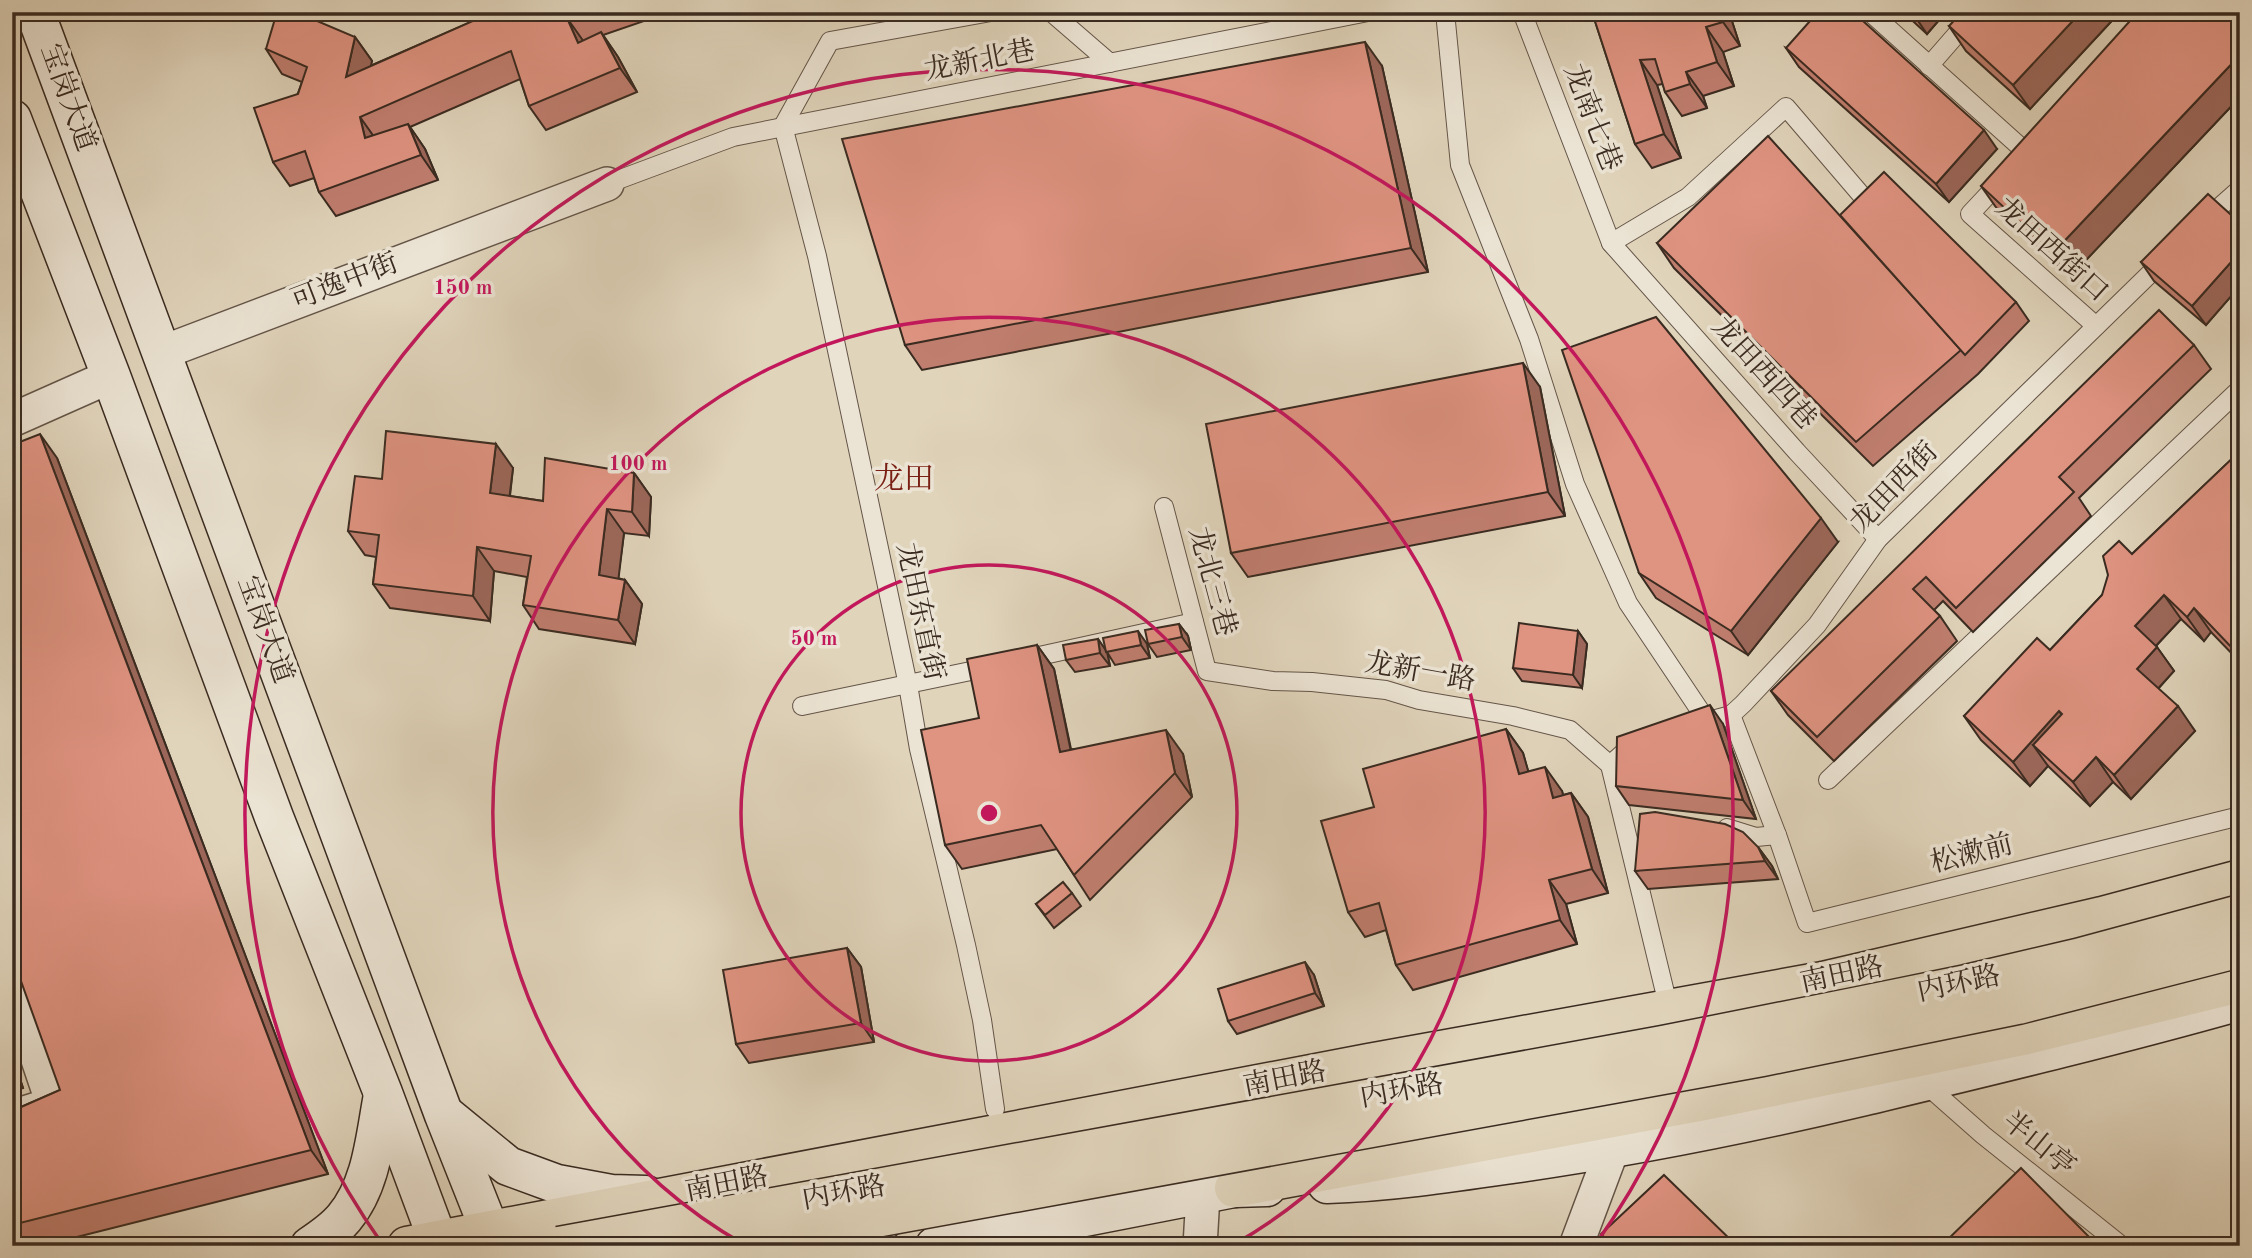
<svg xmlns="http://www.w3.org/2000/svg" width="2252" height="1258" font-family="'Old Standard TT','Noto Serif SC',serif">
  <rect width="100%" height="100%" fill="#e0d4bb"/>
  <filter id="stains"><feTurbulence type="fractalNoise" baseFrequency=".00286" numOctaves="4"/><feColorMatrix values="0 0 0 0 .2 0 0 0 0 .09 0 0 0 0 .02 0 0 0 .5 -.17"/></filter>
  <radialGradient id="worn" r=".72"><stop offset=".6" stop-color="#630" stop-opacity="0"/><stop offset="1" stop-color="#630" stop-opacity=".3"/></radialGradient>
  <g fill="none" stroke-linecap="round" stroke-linejoin="round">
    <!-- lane casing -->
    <g stroke="#645548" stroke-width="20">
      <g id="lane">
        <polyline points="991,12 830,41 783,126 817,256 908,685 919,749 966,945 982,1020 995,1109"/>
        <polyline points="1051,12 1110,63"/>
        <polyline points="1445,12 1460,165 1529,339 1575,484 1628,603 1707,721"/>
        <polyline points="1522,12 1611,243 1797,452 1878,539"/>
        <polyline points="1870,12 2027,153 1970,214 2096,326"/>
        <polyline points="1929,66 1976,12"/>
        <polyline points="607,184 733,137 1368,12"/>
        <polyline points="2205,220 2240,189"/>
        <polyline points="1611,243 1688,197 1786,107 1875,211"/>
        <polyline points="1164,507 1207,671 1273,681 1312,682 1386,690 1419,700 1513,716 1570,730 1610,765"/>
        <polyline points="1021,660 1194,622"/>
        <polyline points="802,706 990,667"/>
        <polyline points="1731,715 1777,835 1807,923 2240,816"/>
        <polyline points="1698,724 1731,715 1743,704 1817,625 1878,539 2165,259"/>
        <polyline points="1635,746 1630,747 1610,765 1669,1009"/>
        <polyline points="1828,780 2240,389"/>
        <polyline points="1727,828 1756,837 1777,835"/>
        <polyline points="1923,1082 1983,1135 2122,1246"/>
      </g>
    </g>
    <!-- street casing -->
    <g stroke="#645548" stroke-width="36">
      <g id="street">
        <polyline points="161,353 607,184"/>
        <polyline points="12,420 111,376"/>
        <polyline points="12,983 53,1104 12,1117"/>
        <polyline points="1200,1246 1203,1195"/>
        <polyline points="1576,1246 1612,1150"/>
      </g>
    </g>
    <!-- secondary casing -->
    <g stroke="#3a2b21" stroke-width="41">
      <g id="secondary">
        <polyline points="35,12 444,1115 496,1246"/>
        <polyline points="12,119 111,376 274,817 383,1093 440,1246"/>
        <polyline points="448,1117 508,1166 557,1184 611,1194 646,1195"/>
        <path d="M1327 1184C1389 1182 1450 1173 1512 1164 1631 1147 1747 1124 1865 1096 1990 1066 2116 1036 2240 1001"/>
        <path d="M310 1246C322 1238 335 1229 344 1218 372 1185 375 1137 383 1095"/>
        <polyline points="851,1246 894,1212"/>
        <polyline points="935,1246 1234,1188 1267,1187"/>
      </g>
    </g>
    <!-- primary casing -->
    <g stroke="#3a2b21" stroke-width="41">
      <polyline id="primary" points="407,1246 1369,1063 1823,981 2102,916 2240,879"/>
    </g>
    <!-- highway casing -->
    <g stroke="#3a2b21" stroke-width="41">
      <polyline id="highway" points="1234,1188 1704,1101 2023,1036 2240,983"/>
    </g>
    <!-- lane -->
    <use href="#lane" stroke="#ebe3d3" stroke-width="18"/>
    <!-- street -->
    <use href="#street" stroke="#ebe3d3" stroke-width="33"/>
    <!-- secondary -->
    <use href="#secondary" stroke="#ebe3d3" stroke-width="38"/>
    <!-- primary -->
    <use href="#primary" stroke="#e0d4bb" stroke-width="38"/>
    <!-- highway -->
    <use href="#highway" stroke="#e0d4bb" stroke-width="38"/>
    <!-- highway-bridge casing -->
    <g stroke="#3a2b21" stroke-width="41" stroke-linecap="butt">
      <g id="highway-bridge">
        <polyline points="559,1246 1663,1045 1859,1006 1966,984 2077,958 2240,914"/>
        <polyline points="722,1246 1762,1057 2018,1005 2240,948"/>
      </g>
    </g>
    <!-- highway-bridge -->
    <use href="#highway-bridge" stroke="#e0d4bb" stroke-width="38"/>
  </g>
  <!-- wall -->
  <g fill="#c07e6f" stroke="#3a2b21" stroke-width="2">
    <polygon points="490,12 647,12 650,19 603,35 618,57 637,92 546,130 529,106 520,79 410,127 425,149 438,180 336,216 319,192 314,178 290,186 273,162 302,82 282,74 266,49 355,37 372,61 370,66 492,13"/>
    <polygon points="1592,12 1729,12 1740,46 1723,52 1734,86 1703,96 1707,108 1682,116 1665,92 1663,84 1657,85 1681,158 1652,168 1635,144"/>
    <polygon points="1903,12 1946,12 1927,34"/>
    <polygon points="2120,12 2030,109 1966,51 1949,26"/>
    <polygon points="2240,12 2240,97 2070,277 1998,210 1981,186"/>
    <polygon points="1786,48 1997,149 1949,202 1799,67"/>
    <polygon points="1382,66 1428,272 922,370 905,345"/>
    <polygon points="1840,215 2016,302 2029,321 1978,374 1873,466 1674,268 1657,243"/>
    <polygon points="2240,223 2240,286 2206,325 2154,281 2141,262"/>
    <polygon points="2194,345 2211,369 2079,498 2091,516 1973,632 1943,601 1934,610 1940,616 1957,641 1834,761 1788,715 1771,691"/>
    <polygon points="1540,387 1565,516 1248,577 1231,553"/>
    <polygon points="2240,451 2240,662 2211,632 2204,641 2181,619 2156,646 2174,671 2158,689 2195,731 2131,799 2113,782 2090,806 2048,766 2030,786 1981,740 1964,716 2050,650 2102,595 2132,554"/>
    <polygon points="57,458 328,1174 41,1246 12,1246 12,1111 60,1090"/>
    <polygon points="513,468 510,496 543,501 634,473 651,497 649,536 624,533 618,578 625,580 642,604 635,644 539,629 523,605 527,577 494,571 490,621 390,608 373,584 376,557 365,555 348,531 382,479"/>
    <polygon points="1838,542 1748,655 1656,598 1639,573"/>
    <polygon points="1179,624 1188,636 1191,650 1157,657 1148,644"/>
    <polygon points="1578,631 1587,644 1582,688 1522,681 1513,668"/>
    <polygon points="1098,639 1106,651 1147,644 1150,658 1115,665 1107,652 1110,666 1075,672 1066,660"/>
    <polygon points="1037,645 1054,669 1071,749 1183,754 1192,797 1090,900 1057,849 962,869 945,845 979,718"/>
    <polygon points="1723,724 1756,819 1629,805 1616,786"/>
    <polygon points="1506,729 1523,753 1528,771 1562,791 1563,795 1571,793 1588,817 1608,893 1566,904 1577,944 1413,990 1396,965 1386,930 1365,937 1348,912 1374,807"/>
    <polygon points="1758,847 1772,866 1778,879 1648,889 1635,871"/>
    <polygon points="1072,893 1081,906 1054,928 1036,904"/>
    <polygon points="847,948 861,967 874,1042 749,1063 736,1044"/>
    <polygon points="1314,975 1324,1006 1237,1034 1228,1021"/>
    <polygon points="12,1055 23,1088 12,1091"/>
  </g>
  <!-- shaded-wall -->
  <g fill="#9c675a" stroke="#3a2b21" stroke-width="2">
    <polygon points="1720,12 1729,12 1740,46 1723,22"/>
    <polygon points="1912,12 1946,12 1927,34"/>
    <polygon points="2081,12 2120,12 2030,109 2013,85"/>
    <polygon points="567,18 584,42 578,43"/>
    <polygon points="1706,27 1723,52 1734,86 1717,62"/>
    <polygon points="601,32 618,57 637,92 620,68"/>
    <polygon points="355,37 372,61 363,102 346,77"/>
    <polygon points="1365,42 1382,66 1428,272 1411,248"/>
    <polygon points="2240,55 2240,97 2070,277 2053,253"/>
    <polygon points="1640,60 1657,85 1681,158 1664,134"/>
    <polygon points="1686,72 1703,96 1707,108 1690,84"/>
    <polygon points="360,117 377,141 365,138"/>
    <polygon points="408,124 425,149 438,180 421,155"/>
    <polygon points="1984,130 1997,149 1949,202 1936,184"/>
    <polygon points="2240,252 2240,286 2206,325 2192,306"/>
    <polygon points="1523,363 1540,387 1565,516 1548,492"/>
    <polygon points="40,434 57,458 328,1174 311,1150"/>
    <polygon points="496,444 513,468 507,517 490,493"/>
    <polygon points="634,473 651,497 649,536 632,512"/>
    <polygon points="607,509 624,533 616,599 599,575"/>
    <polygon points="1821,518 1838,542 1748,655 1731,631"/>
    <polygon points="477,547 494,571 490,621 473,596"/>
    <polygon points="625,580 642,604 635,644 618,620"/>
    <polygon points="2164,595 2181,619 2152,650 2135,626"/>
    <polygon points="2194,608 2211,632 2204,641 2187,617"/>
    <polygon points="1179,624 1188,636 1191,650 1182,637"/>
    <polygon points="1138,631 1147,644 1150,658 1141,645"/>
    <polygon points="1578,631 1587,644 1582,688 1573,675"/>
    <polygon points="1098,639 1107,652 1110,666 1100,653"/>
    <polygon points="1037,645 1054,669 1076,776 1060,752"/>
    <polygon points="2157,647 2174,671 2154,693 2137,669"/>
    <polygon points="1710,705 1723,724 1756,819 1743,800"/>
    <polygon points="2178,706 2195,731 2131,799 2114,775"/>
    <polygon points="2059,711 2076,736 2033,745 2048,766 2030,786 2013,762"/>
    <polygon points="1506,729 1523,753 1536,798 1519,774"/>
    <polygon points="1166,730 1183,754 1192,797 1175,773"/>
    <polygon points="2096,757 2113,782 2090,806 2073,782"/>
    <polygon points="1545,767 1562,791 1570,822 1553,798"/>
    <polygon points="1571,793 1588,817 1608,893 1592,869"/>
    <polygon points="1758,847 1772,866 1778,879 1765,861"/>
    <polygon points="1549,880 1566,904 1577,944 1560,920"/>
    <polygon points="847,948 861,967 874,1042 861,1023"/>
    <polygon points="1305,962 1314,975 1324,1006 1315,993"/>
    <polygon points="12,1055 23,1088 12,1073"/>
  </g>
  <!-- building -->
  <g fill="#df9381" stroke="#3a2b21" stroke-width="2">
    <polygon points="277,12 296,12 355,37 346,77 493,12 583,12 567,18 578,43 601,32 620,68 529,106 511,51 360,117 365,138 408,124 421,155 319,192 305,151 273,162 254,108 298,94 307,67 266,49"/>
    <polygon points="1592,12 1720,12 1723,22 1706,27 1717,62 1686,72 1690,84 1665,92 1655,59 1640,60 1664,134 1635,144"/>
    <polygon points="1818,12 1853,12 1984,130 1936,184 1786,48"/>
    <polygon points="1962,12 2081,12 2013,85 1949,26"/>
    <polygon points="2138,12 2240,12 2240,55 2053,253 1981,186"/>
    <polygon points="1365,42 1411,248 905,345 842,139"/>
    <polygon points="1768,136 1961,350 1856,442 1657,243"/>
    <polygon points="1884,172 2016,302 1965,355 1840,215"/>
    <polygon points="2208,194 2240,223 2240,252 2192,306 2141,262"/>
    <polygon points="2159,310 2194,345 2059,477 2074,492 1956,608 1926,577 1913,589 1940,616 1817,737 1771,691"/>
    <polygon points="1656,317 1821,518 1731,631 1639,573 1562,350"/>
    <polygon points="1523,363 1548,492 1231,553 1206,424"/>
    <polygon points="386,431 496,444 490,493 543,501 545,458 634,473 632,512 607,509 599,575 625,580 618,620 523,605 531,556 477,547 473,596 373,584 379,535 348,531 355,476 382,479"/>
    <polygon points="40,434 311,1150 12,1225 12,1111 60,1090 12,956 12,445"/>
    <polygon points="2240,451 2240,646 2235,651 2194,608 2187,617 2164,595 2135,626 2157,647 2137,669 2178,706 2114,775 2096,757 2073,782 2033,745 2062,714 2059,711 2013,762 1964,716 2037,638 2050,650 2102,595 2108,575 2103,556 2119,541 2132,554"/>
    <polygon points="1519,623 1578,631 1573,675 1513,668"/>
    <polygon points="1179,624 1182,637 1148,644 1145,630"/>
    <polygon points="1138,631 1141,645 1106,652 1103,638"/>
    <polygon points="1098,639 1100,653 1066,660 1063,645"/>
    <polygon points="1037,645 1060,752 1166,730 1175,773 1074,875 1041,825 945,845 921,730 979,718 967,659"/>
    <polygon points="1710,705 1743,800 1616,786 1617,737"/>
    <polygon points="1506,729 1519,774 1545,767 1553,798 1571,793 1592,869 1549,880 1560,920 1396,965 1379,903 1348,912 1321,821 1374,807 1363,769"/>
    <polygon points="1655,812 1725,824 1743,832 1758,847 1765,861 1635,871 1640,814"/>
    <polygon points="1063,882 1072,893 1045,915 1036,904"/>
    <polygon points="847,948 861,1023 736,1044 723,970"/>
    <polygon points="1305,962 1315,993 1228,1021 1218,989"/>
    <polygon points="2021,1168 2098,1246 1941,1246"/>
    <polygon points="1664,1175 1737,1246 1612,1246 1601,1234"/>
  </g>
  <!-- distance rings -->
  <g fill="none" stroke="#c2185b" stroke-width="3.5">
    <circle cx="989" cy="813" r="248"/>
    <path d="M745 1245A496 496 0 1 1 1233 1245"/>
    <path d="M383 1245A744 744 0 1 1 1595 1245"/>
  </g>
  <g text-anchor="middle" dominant-baseline="central" stroke-width="7" stroke-linejoin="round" paint-order="stroke">
    <!-- street labels -->
    <g font-size="28" fill="#3a2b21" stroke="#ebe3d3">
      <text transform="translate(980 62) rotate(-11)">龙新北巷</text>
      <text transform="translate(67 98) rotate(70)">宝岗大道</text>
      <text transform="translate(1591 118) rotate(69)">龙南七巷</text>
      <text transform="translate(2051 251) rotate(42)">龙田西街口</text>
      <text transform="translate(345 283) rotate(-21)">可逸中街</text>
      <text transform="translate(1763 374) rotate(48)">龙田西四巷</text>
      <text transform="translate(1895 488) rotate(-46)">龙田西街</text>
      <text transform="translate(1211 582) rotate(75)">龙北三巷</text>
      <text transform="translate(919 612) rotate(78)">龙田东直街</text>
      <text transform="translate(264 630) rotate(70)">宝岗大道</text>
      <text transform="translate(1420 673) rotate(10)">龙新一路</text>
      <text transform="translate(1972 855) rotate(-14)">松漱前</text>
      <text transform="translate(1842 976) rotate(-12)">南田路</text>
      <text transform="translate(1959 985) rotate(-12)">内环路</text>
      <text transform="translate(1285 1080) rotate(-11)">南田路</text>
      <text transform="translate(1402 1092) rotate(-10)">内环路</text>
      <text transform="translate(2038 1145) rotate(39)">半山亭</text>
      <text transform="translate(727 1185) rotate(-11)">南田路</text>
      <text transform="translate(844 1194) rotate(-10)">内环路</text>
    </g>
    <!-- neighbourhood labels -->
    <g font-size="30" fill="#7a1f14" stroke="#ebe3d3">
      <text x="904" y="480">龙田</text>
    </g>
  </g>
  <circle cx="989" cy="813" r="10" fill="#c2185b" stroke="#ebe3d3" stroke-width="3.5"/>
  <g font-size="21" text-anchor="middle" font-weight="bold" fill="#c2185b" stroke="#ebe3d3" stroke-width="7" stroke-linejoin="round" paint-order="stroke">
    <text x="463" y="294">150 m</text>
    <text x="638" y="470">100 m</text>
    <text x="814" y="645">50 m</text>
  </g>
  <!-- margin -->
  <rect width="2252" height="1258" fill="none" stroke="#e0d4bb" stroke-width="42"/>
  <rect x="14" y="14" width="2224" height="1230" fill="none" stroke="#3a2b21" stroke-width="3.5"/>
  <rect x="21" y="21" width="2210" height="1216" fill="none" stroke="#3a2b21" stroke-width="2"/>
  <rect width="100%" height="100%" filter="url(#stains)"/>
  <rect width="100%" height="100%" fill="url(#worn)"/>
</svg>
